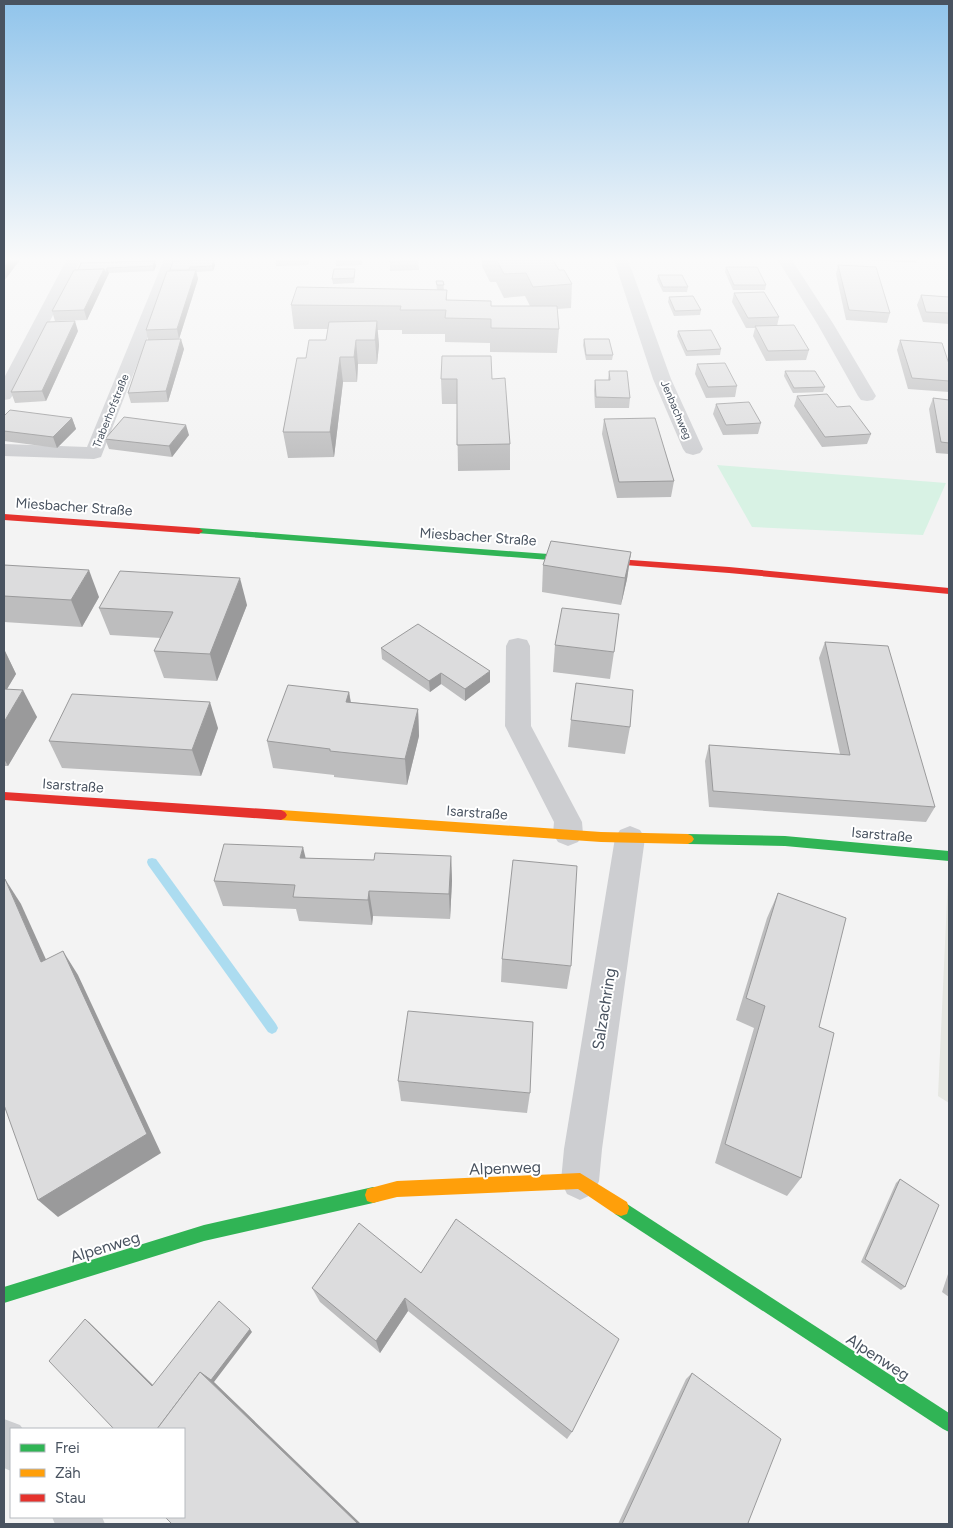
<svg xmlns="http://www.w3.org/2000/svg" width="953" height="1528" font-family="Figtree,sans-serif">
  <rect width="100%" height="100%" fill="#f3f3f3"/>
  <!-- commercial -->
  <polygon fill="#e6e7e2" points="949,857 949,1103 938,1096"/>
  <!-- green -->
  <polygon fill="#d8f2e4" points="717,465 946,483 923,535 752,527"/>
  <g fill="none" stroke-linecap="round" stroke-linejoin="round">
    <!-- stream -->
    <polygon fill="#acdcf0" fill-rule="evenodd" points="152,858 156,859 276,1024 278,1028 276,1032 272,1034 268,1032 148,865 147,862 148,859"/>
    <!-- street -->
    <g fill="#cdced1" fill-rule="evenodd">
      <polygon points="68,257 82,257 13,395 10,399 4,400 4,378"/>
      <polygon points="165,257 179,257 101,457 94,459 4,456 4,444 87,447"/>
      <polygon points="613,257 627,257 671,379 703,449 700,453 693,455 686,453 683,449 653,379"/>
      <polygon points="776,257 790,257 834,325 876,396 873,400 867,401 861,400 858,396 818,325"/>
      <polygon points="518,638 527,640 530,646 531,726 582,822 583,834 578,842 568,846 558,842 553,834 554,822 505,726 506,646 509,640"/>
      <polygon points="630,826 640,830 645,838 602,1149 599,1181 593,1194 580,1200 567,1194 561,1181 564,1149 615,838 620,830"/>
      <polygon points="4,1419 20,1425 23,1429 11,1429 11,1471 4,1468"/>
      <polygon points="52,1517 102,1517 105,1524 55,1524"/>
    </g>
    <!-- fast -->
    <g fill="#30b455" fill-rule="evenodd">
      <polygon points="199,528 575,556 580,559 575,562 196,533 195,531"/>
      <polygon points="688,834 785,836 949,851 949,861 785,846 688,844 684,842 682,839 684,836"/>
      <polygon points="373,1187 379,1189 381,1195 379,1201 373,1203 204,1241 4,1303 4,1287 204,1225"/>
      <polygon points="621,1200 949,1413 949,1432 943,1429 615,1214 613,1208 615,1202"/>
    </g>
    <!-- slow -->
    <g fill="#ff9f0a" fill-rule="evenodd">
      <polygon points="281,810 601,832 688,834 692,836 694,839 692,842 688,844 601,842 281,820 277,818 275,815 277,812"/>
      <polygon points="580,1173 627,1202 629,1208 627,1214 621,1216 615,1214 578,1189 397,1197 373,1203 367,1201 365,1195 367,1189 397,1181"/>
    </g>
    <!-- jam -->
    <g fill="#e5322d" fill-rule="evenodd">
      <polygon points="4,514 199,528 203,531 199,534 4,520"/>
      <polygon points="575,556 729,567 949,588 949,594 729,573 572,561 572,557"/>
      <polygon points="4,792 281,810 285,812 287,815 285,818 281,820 4,800"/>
    </g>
  </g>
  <!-- wall -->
  <g fill="#bdbdbe">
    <polygon points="275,257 310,257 308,265 276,266"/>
    <polygon points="335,257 362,257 362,265 336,266"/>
    <polygon points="390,257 418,257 419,270 390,271"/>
    <polygon points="482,257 551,257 559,270 572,284 571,308 557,309 559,329 557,353 490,352 490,343 445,342 445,334 402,334 402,330 377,330 379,345 377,364 358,364 357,382 343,382 334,457 288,458 283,432 306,358 326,340 328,329 294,329 291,305 437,290 436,281 443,281 444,290 447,290 447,300 491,306 530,306 525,296 504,298 496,282 490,282 482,266"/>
    <polygon points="657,257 753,257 658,259"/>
    <polygon points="833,257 949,257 949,259 918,257 916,263 833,258"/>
    <polygon points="214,260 215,265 213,271 196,272 198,279 179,339 184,349 168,402 131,403 128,393 148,340 146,330 170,270"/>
    <polygon points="155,261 156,266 154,271 109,273 87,320 55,321 52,311 78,270"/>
    <polygon points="838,265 890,313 887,323 846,320 836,274"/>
    <polygon points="726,267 766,285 765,290 733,290 725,272"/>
    <polygon points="355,274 354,283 333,284 332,279"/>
    <polygon points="658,275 688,287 687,292 663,292 657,280"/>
    <polygon points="734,293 779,317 777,326 809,350 806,360 766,361 753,336 755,328 746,328 732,302"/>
    <polygon points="921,295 949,297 949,324 923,322 917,305"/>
    <polygon points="669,297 701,310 700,315 674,316 668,302"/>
    <polygon points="78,331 46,401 15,403 11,392"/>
    <polygon points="678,331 721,349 720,355 686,356 677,336"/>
    <polygon points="584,339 613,355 612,360 586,360 583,345"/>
    <polygon points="900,340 949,364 949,392 908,389 897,350"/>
    <polygon points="697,364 737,386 735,397 706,398 695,374"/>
    <polygon points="609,371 630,398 629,408 595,408 594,390 595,380 608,380"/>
    <polygon points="785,371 825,387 823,392 793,393 784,376"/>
    <polygon points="441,379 492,379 510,444 510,470 458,471 457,404 442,404"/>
    <polygon points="797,396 871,434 867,444 822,447 794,406"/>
    <polygon points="933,398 949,400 949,454 936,453 929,409"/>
    <polygon points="716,404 761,423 758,434 723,435 713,414"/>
    <polygon points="4,416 72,418 76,429 57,448 4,441"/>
    <polygon points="604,419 674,481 671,497 617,498 602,434"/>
    <polygon points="189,435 172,457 109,449 105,439"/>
    <polygon points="631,552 627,579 621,605 542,592 543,565"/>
    <polygon points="4,565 99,597 82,627 4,622"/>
    <polygon points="247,605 217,681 164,678 154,651 161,638 110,635 99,608"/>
    <polygon points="825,642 935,807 926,822 709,807 705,761 709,745 840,754 819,658"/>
    <polygon points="555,645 614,652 610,679 553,672"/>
    <polygon points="381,648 490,682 465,701 441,684 430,692 382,659"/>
    <polygon points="4,649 16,674 7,689 37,717 8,766 4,766"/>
    <polygon points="349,692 351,702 418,709 419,736 407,785 334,777 334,775 273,768 267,741"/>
    <polygon points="571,720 630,727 625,754 568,747"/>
    <polygon points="218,728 201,776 62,768 49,741"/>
    <polygon points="451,856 452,881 450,919 373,916 372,925 299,921 296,909 223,906 214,881 305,858 374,860"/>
    <polygon points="778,893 801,1178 787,1196 715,1163 754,1028 736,1020 767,918"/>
    <polygon points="502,959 571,966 567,989 501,982"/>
    <polygon points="398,1081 530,1093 527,1113 401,1101"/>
    <polygon points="900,1179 905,1287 901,1290 861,1262 896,1183"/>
    <polygon points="359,1223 572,1432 567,1439 408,1311 380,1353 320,1302 312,1288"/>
    <polygon points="949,1271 949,1297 942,1292"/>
    <polygon points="692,1373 748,1523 750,1524 618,1524 686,1379"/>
  </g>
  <!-- shaded-wall -->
  <g fill="#9a9a9b">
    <polygon points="12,257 19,257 20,260 4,281 4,267"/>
    <polygon points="307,257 310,257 308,265"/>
    <polygon points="214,260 215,265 213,271 212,266"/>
    <polygon points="155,261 156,266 154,271 153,266"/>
    <polygon points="107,268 109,273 87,320 84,310 104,269"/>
    <polygon points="196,270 198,279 179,339 177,329"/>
    <polygon points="75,321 78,331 46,401 42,391"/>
    <polygon points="377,321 379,345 377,364 375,340"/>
    <polygon points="181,339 184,349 168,402 166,391"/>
    <polygon points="356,340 358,364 357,382 354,357"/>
    <polygon points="340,357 343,382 334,457 330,432"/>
    <polygon points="72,418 76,429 57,448 53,437"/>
    <polygon points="186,425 189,435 172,457 169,446"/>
    <polygon points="631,552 627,579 621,605 625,578"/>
    <polygon points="89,570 99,597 82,627 71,600"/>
    <polygon points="240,578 247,605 217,681 210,654"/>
    <polygon points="4,649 16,674 4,694"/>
    <polygon points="490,671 490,682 465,701 465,689"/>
    <polygon points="441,673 441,684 430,692 429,681"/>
    <polygon points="23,690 37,717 8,766 4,759 4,722"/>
    <polygon points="349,692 353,718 346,702"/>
    <polygon points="210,702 218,728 201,776 192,750"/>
    <polygon points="418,709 419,736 407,785 405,759"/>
    <polygon points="303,847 309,872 300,858"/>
    <polygon points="451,856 452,881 450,919 449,894"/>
    <polygon points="5,879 21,904 58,986 41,962"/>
    <polygon points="369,891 373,916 372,925 368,900"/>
    <polygon points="63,951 78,975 161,1153 58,1217 38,1200"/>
    <polygon points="405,1298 408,1311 380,1353 376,1341"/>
    <polygon points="85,1319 89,1322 156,1388 152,1386"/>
    <polygon points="250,1329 252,1332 214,1382 361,1524 358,1524 200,1372"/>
  </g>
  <!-- building -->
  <g fill="#dcdcdd" stroke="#9a9a9b">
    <polygon points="4,257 12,257 4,267"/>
    <polygon points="390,257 418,257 418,261 390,262"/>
    <polygon points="489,257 551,257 559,270 564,270 572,284 533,287 526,273 504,274 496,259 491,259"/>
    <polygon points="214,260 212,266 190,267 189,270 170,270 173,261"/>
    <polygon points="155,261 153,266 107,268 105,274 104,269 78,270 81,263"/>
    <polygon points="838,265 876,267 890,313 849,310"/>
    <polygon points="726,267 757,267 766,285 734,285"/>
    <polygon points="104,269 84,310 52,311 74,270"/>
    <polygon points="334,269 355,269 354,278 332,279"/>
    <polygon points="196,270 177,329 146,330 167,271"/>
    <polygon points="658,275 682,275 688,287 663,287"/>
    <polygon points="436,281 443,281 444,285 437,285"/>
    <polygon points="297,287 447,290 446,300 491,301 491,306 557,306 559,329 491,328 491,319 445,318 446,310 400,310 401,306 291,305"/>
    <polygon points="764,292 779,317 748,318 734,293"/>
    <polygon points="921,295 949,297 949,313 926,312"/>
    <polygon points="693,296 701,310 675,311 669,297"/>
    <polygon points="75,321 42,391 11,392 47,322"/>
    <polygon points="377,321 375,340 356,340 354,357 340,357 330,432 283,432 297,358 306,358 309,340 326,340 329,322"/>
    <polygon points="794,325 809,350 768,351 755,326"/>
    <polygon points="711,330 721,349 687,351 678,331"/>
    <polygon points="181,339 166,391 128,393 146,340"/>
    <polygon points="584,339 609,339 613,355 586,355"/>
    <polygon points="900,340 942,343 949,364 949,381 912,378"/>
    <polygon points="442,356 491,356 492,379 505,378 510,444 457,445 457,379 441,379"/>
    <polygon points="725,363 737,386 708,387 697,364"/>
    <polygon points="609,371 627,371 630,398 596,397 595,380 610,380"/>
    <polygon points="785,371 815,371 825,387 794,388"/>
    <polygon points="827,394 837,407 850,406 871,434 825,437 797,396"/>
    <polygon points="933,398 949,400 949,443 941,442"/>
    <polygon points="749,402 761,423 726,425 716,404"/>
    <polygon points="10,410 72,418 53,437 4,431 4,416"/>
    <polygon points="124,417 186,425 169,446 105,439"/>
    <polygon points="655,418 674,481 619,482 604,419"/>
    <polygon points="551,541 631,552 625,578 543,565"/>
    <polygon points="4,565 89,570 71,600 4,596"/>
    <polygon points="120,571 240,578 210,654 154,651 173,612 99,608"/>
    <polygon points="562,608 619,614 614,652 555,645"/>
    <polygon points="418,624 490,671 465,689 441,673 429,681 381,648"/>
    <polygon points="825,642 888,646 935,807 713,791 709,745 850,755"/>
    <polygon points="576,683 633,690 630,727 571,720"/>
    <polygon points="288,685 349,692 346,702 418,709 405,759 330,751 330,749 267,741"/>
    <polygon points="4,689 23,690 4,722"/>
    <polygon points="72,694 210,702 192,750 49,741"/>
    <polygon points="224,844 303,847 300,858 374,860 375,853 451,856 449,894 369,891 368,900 293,897 295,885 214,881"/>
    <polygon points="513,860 577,866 571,966 502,959"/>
    <polygon points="4,879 5,879 41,962 63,951 147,1134 38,1200 4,1105"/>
    <polygon points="778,893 846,918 819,1027 834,1033 801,1178 725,1144 765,1006 746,998"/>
    <polygon points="408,1011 533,1022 530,1093 398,1081"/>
    <polygon points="900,1179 939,1205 905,1287 865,1259"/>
    <polygon points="456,1219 619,1339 572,1432 405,1298 376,1341 312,1288 359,1223 421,1273"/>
    <polygon points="219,1301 250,1329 211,1380 200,1372 157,1429 114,1429 49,1361 85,1319 152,1386"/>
    <polygon points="200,1372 358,1524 172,1524 165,1517 184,1517 184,1429 157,1429"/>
    <polygon points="692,1373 781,1439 748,1523 750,1524 622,1524"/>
  </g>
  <!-- sky -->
  <linearGradient id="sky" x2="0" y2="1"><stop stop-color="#90c4eb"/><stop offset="0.55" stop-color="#fafafa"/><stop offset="1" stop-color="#fafafa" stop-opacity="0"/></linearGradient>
  <rect width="953" height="471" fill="url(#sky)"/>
  <g text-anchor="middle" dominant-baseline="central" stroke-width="4" stroke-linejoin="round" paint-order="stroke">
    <!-- far-street labels -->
    <g font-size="11" fill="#495360" stroke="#fff">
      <text transform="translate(676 410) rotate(67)">Jenbachweg</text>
      <text transform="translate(111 411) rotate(-68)">Traberhofstraße</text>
    </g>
    <!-- street labels -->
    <g font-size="14" fill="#495360" stroke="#fff">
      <text transform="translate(74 507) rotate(4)">Miesbacher Straße</text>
      <text transform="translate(478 537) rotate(4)">Miesbacher Straße</text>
      <text transform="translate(73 786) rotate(4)">Isarstraße</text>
      <text transform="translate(477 813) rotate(4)">Isarstraße</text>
      <text transform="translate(882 835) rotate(5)">Isarstraße</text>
    </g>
    <!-- near-street labels -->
    <g font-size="16" fill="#495360" stroke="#fff">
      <text transform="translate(604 1009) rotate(-81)">Salzachring</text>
      <text transform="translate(505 1168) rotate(-2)">Alpenweg</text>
      <text transform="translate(105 1247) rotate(-17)">Alpenweg</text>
      <text transform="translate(878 1357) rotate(33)">Alpenweg</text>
    </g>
  </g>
  <!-- border -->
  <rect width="953" height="1528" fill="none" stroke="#495360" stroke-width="10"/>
  <!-- legend -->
  <rect x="10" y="1428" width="175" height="90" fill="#ffffff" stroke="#b6babf"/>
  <rect x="20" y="1444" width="25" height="8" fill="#30b455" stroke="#b6babf"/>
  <text x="55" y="1453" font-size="15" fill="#495360">Frei</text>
  <rect x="20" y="1469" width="25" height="8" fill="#ff9f0a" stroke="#b6babf"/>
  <text x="55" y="1478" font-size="15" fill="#495360">Zäh</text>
  <rect x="20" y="1494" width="25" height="8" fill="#e5322d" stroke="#b6babf"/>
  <text x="55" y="1503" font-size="15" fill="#495360">Stau</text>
</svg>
